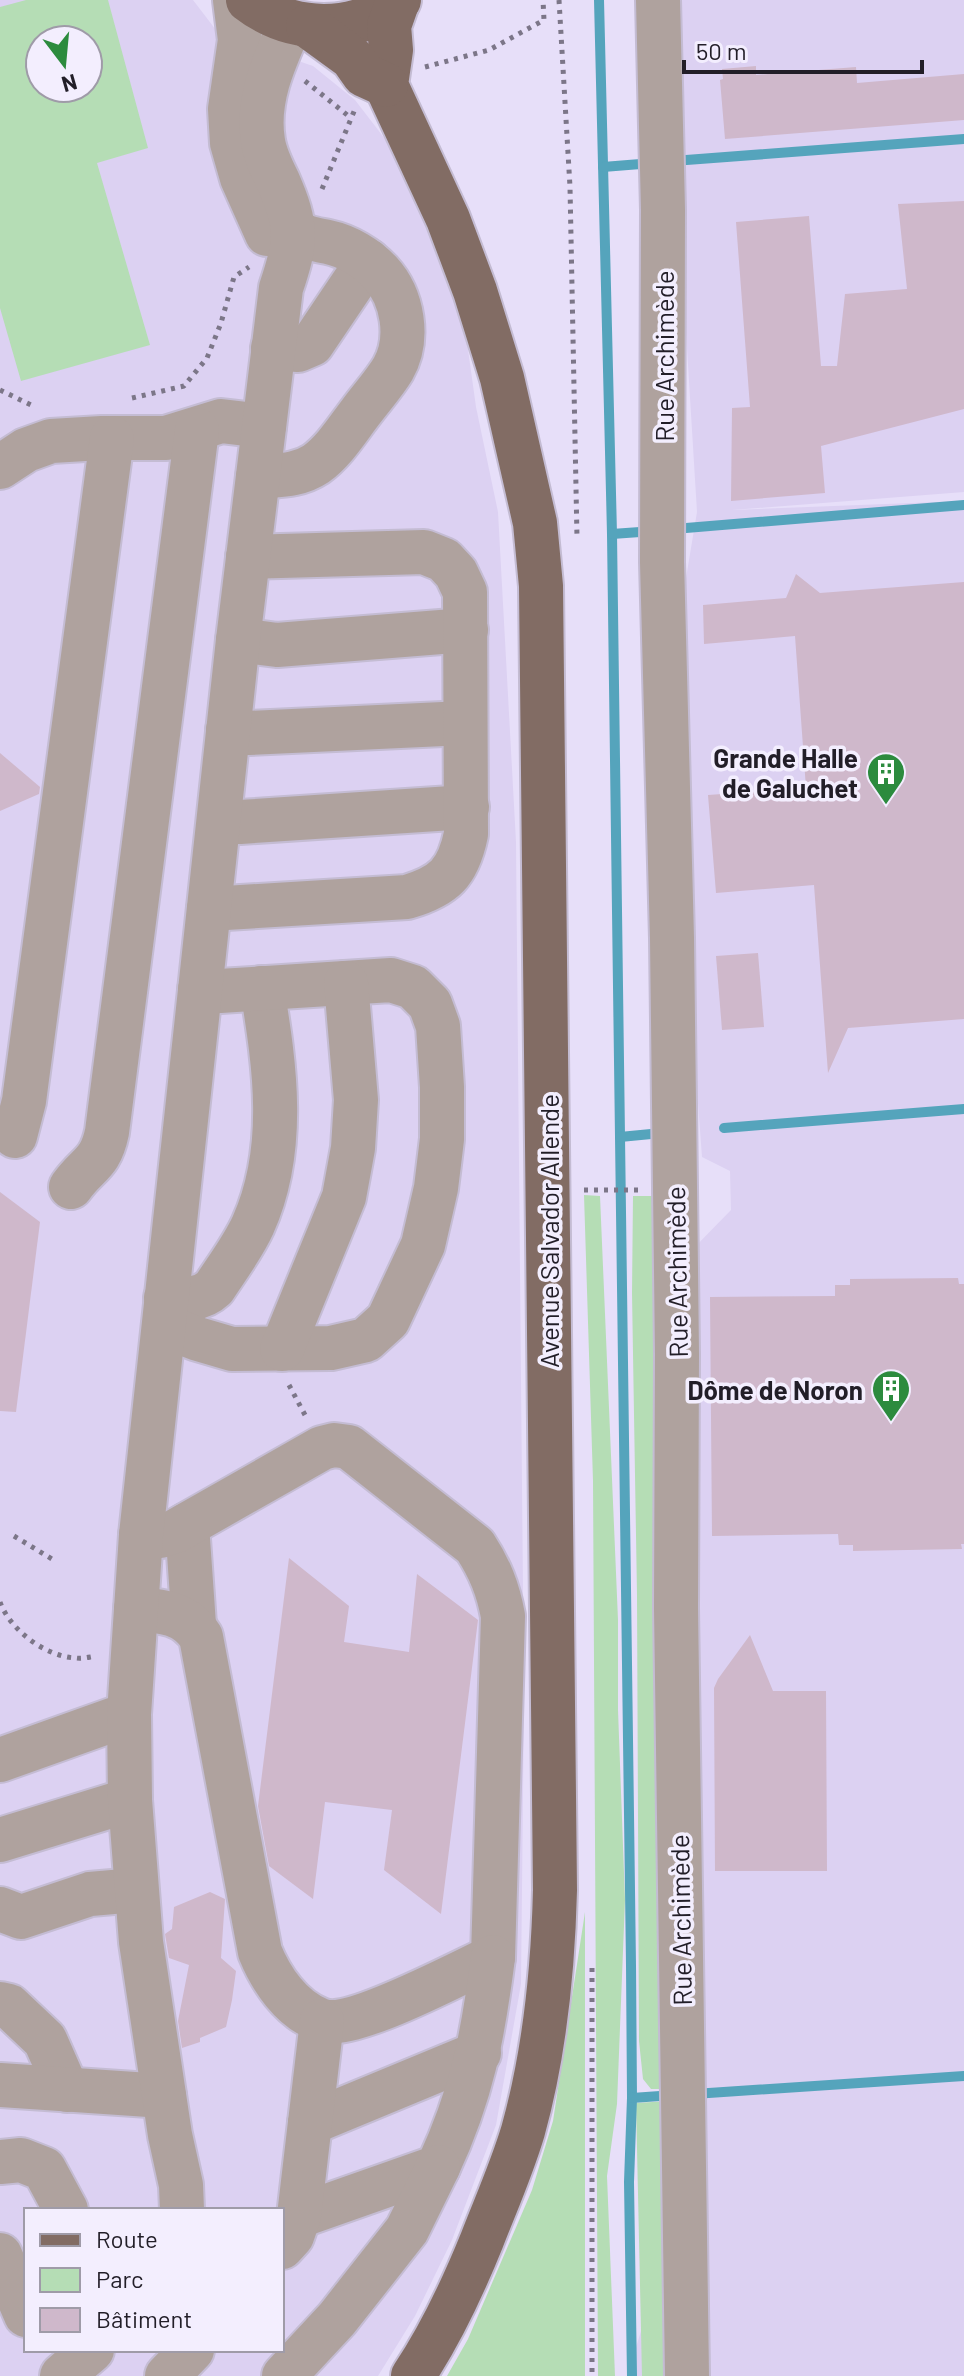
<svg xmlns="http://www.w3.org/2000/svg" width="964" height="2376" font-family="Barlow,sans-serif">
  <rect width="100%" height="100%" fill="#e7dff9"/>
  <!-- built -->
  <g fill="#dcd1f2" fill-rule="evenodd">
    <path d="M0 0H193L219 34 313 66 355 100 392 148 427 227 465 328 476 407 498 512 516 842 524 1700 521 1984 496 2125 452 2240 415 2316 378 2376H0ZM40 40H88V88H40ZM26 2210H282V2350H26Z"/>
    <polygon points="673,0 964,0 964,492 732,510 964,501 964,2376 627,2376 698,2149 687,1255 731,1210 730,1171 702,1157 695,1063 683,596 697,512 678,201"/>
  </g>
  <!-- green -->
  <g fill="#b5ddb5" fill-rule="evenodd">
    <path d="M26 0H108L148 148 97 163 150 345 21 381 0 308V7ZM88 40V88H40V40Z"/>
    <polygon points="584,1195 600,1196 618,1620 618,1710 625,1900 617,2104 607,2176 615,2376 598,2376 593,1481"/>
    <polygon points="633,1196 659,1196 662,2089 651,2089 643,2079 639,2041 637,1595 632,1293"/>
    <polygon points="585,1912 585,2376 447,2376 468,2339 532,2190 553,2121"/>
    <polygon points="669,2101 673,2376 642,2376 636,2103"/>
  </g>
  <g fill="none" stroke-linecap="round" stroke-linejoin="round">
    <!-- stream -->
    <g stroke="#55a4bc" stroke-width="10">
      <polyline points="599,0 612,534 631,1965 632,2098 629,2182 632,2376"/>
      <polyline points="673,161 964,139"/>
      <polyline points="603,167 653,163"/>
      <polyline points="674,529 964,505"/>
      <polyline points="612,534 654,531"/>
      <polyline points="724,1128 964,1109"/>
      <polyline points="620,1137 651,1134"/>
      <polyline points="694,2094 964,2076"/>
      <polyline points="632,2098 674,2095"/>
    </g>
  </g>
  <!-- building -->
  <g fill="#cfb8cb">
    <polygon points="756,66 756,75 856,67 857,83 964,74 964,120 725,139 720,80 723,79 722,69"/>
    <polygon points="964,201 964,409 821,446 825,493 731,501 732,408 750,407 736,222 809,216 821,366 837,366 845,294 907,289 898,204"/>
    <polygon points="796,574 820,593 964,582 964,1019 848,1028 828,1073 814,885 716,893 708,795 806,788 795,636 704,644 703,605 786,598"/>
    <polygon points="0,753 40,787 39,794 0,811"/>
    <polygon points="758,953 764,1027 722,1030 716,956"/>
    <polygon points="0,1192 40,1222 16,1412 0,1411"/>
    <polygon points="958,1278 959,1284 964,1284 964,1544 961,1544 962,1549 853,1551 853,1545 839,1545 838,1534 712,1536 710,1297 835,1296 835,1285 850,1285 850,1279"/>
    <polygon points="289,1558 349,1606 344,1642 409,1652 417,1574 478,1620 441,1914 384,1870 392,1810 325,1802 313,1899 269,1866 258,1806"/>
    <polygon points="750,1635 773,1691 826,1691 827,1871 715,1871 714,1688 718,1679"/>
    <polygon points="210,1892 225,1899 221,1958 236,1971 232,2000 226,2027 200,2038 200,2042 182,2048 178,2021 189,1965 169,1958 165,1934 172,1929 174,1907"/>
  </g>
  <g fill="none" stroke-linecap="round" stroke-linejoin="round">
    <!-- minor casing -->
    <g stroke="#c4bcd3" stroke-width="48">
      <g id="minor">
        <polyline points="235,0 240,40 230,109 232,143 242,178 267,234"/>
        <polyline points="658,0 663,210 662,562 672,938 677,1354 676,1608 687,2376"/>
        <polyline points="273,348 298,350 312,344 368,261"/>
        <polyline points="0,467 26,450 51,441 102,438 166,438 221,421 264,426"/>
        <path d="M258 477C279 475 298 476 316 464 334 451 347 430 360 413 371 398 384 384 393 369 410 339 403 297 380 272 367 258 347 246 328 242 314 239 306 239 294 230"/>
        <polyline points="238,640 277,645 466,630"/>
        <polyline points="228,730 248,733 465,723"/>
        <polyline points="219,821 240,822 467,807"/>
        <path d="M209 909 407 897C444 886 458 873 466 834L465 592 456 573 444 560 424 552 248 557"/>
        <polyline points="15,1136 24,1101 112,438"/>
        <path d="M71 1187C88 1163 100 1165 107 1132L197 430"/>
        <path d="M166 1298C184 1299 200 1301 214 1288 227 1268 243 1247 253 1225 287 1149 275 1067 262 988"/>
        <polyline points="164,1326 198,1339 232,1349 331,1348 366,1340 388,1320 423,1245 436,1188 442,1139 442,1087 438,1026 430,1004 413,987 391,980 220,991 200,990"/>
        <polyline points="282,1349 344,1197 353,1148 356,1100 346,983"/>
        <polyline points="187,1525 194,1625"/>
        <path d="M136 1609C163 1611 186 1613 201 1637L260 1952C271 1979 291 2009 320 2020 350 2032 460 1972 493 1957L503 1616C498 1589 490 1569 475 1546L349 1447 334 1445 322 1448 176 1531 161 1536 141 1535"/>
        <polyline points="0,1760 129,1714"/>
        <polyline points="0,1840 130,1800"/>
        <polyline points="0,1909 21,1917 90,1894 136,1890"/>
        <polyline points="0,2004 9,2006 45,2040 67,2090"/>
        <polyline points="0,2085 164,2096"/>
        <polyline points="310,2123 479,2053"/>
        <polyline points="0,2162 21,2160 44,2169 66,2210"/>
        <path d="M182 2210 181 2185 170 2135 141 1942 130 1800 129 1714 141 1535 238 640 281 288C297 241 298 227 278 181 272 169 265 155 263 141 256 99 275 59 291 23"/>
        <path d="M299 2216 438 2167C472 2094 483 2036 493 1957"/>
        <polyline points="282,2247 292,2236 299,2216 322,2021"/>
        <polyline points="0,2255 26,2315"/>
        <polyline points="62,2376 92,2350"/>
        <polyline points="167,2376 192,2350"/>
        <polyline points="284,2376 337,2319 407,2230 438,2167"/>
      </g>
    </g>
    <!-- major casing -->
    <g stroke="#c4bcd3" stroke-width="48">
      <g id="major">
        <path d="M248 0C292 34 355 35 399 0"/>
        <path d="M397 3 389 26 391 50 386 85 448 219 475 291 502 378 535 523 541 586 555 1890C553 1972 545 2052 523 2131 512 2168 496 2204 482 2240 463 2287 441 2334 413 2376"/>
        <polyline points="308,26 352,58 364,75 386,85"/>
      </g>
    </g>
    <!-- path -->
    <g stroke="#7c7688" stroke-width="5" stroke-dasharray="4 6" stroke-linecap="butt">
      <polyline points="559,0 570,187 577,538"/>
      <polyline points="425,67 489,50 544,20 543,0"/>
      <polyline points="305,81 351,118"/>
      <polyline points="322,189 355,109"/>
      <polyline points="0,390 35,407"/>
      <polyline points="132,398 184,386 207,358 221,323 234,277 249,267"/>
      <polyline points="584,1190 638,1190"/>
      <polyline points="289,1385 305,1415"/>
      <polyline points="14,1536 52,1559"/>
      <path d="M0 1602C10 1630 46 1657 76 1658 82 1659 89 1657 96 1656"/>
      <polyline points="592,1968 592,2376"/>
    </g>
    <!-- minor -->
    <use href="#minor" stroke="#afa29e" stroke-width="44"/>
    <!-- major -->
    <use href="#major" stroke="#826c64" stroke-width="44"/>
  </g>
  <!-- icons -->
  <defs>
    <g id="building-pin" transform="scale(2)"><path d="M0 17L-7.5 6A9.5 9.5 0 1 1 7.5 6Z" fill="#2c8b3e" stroke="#f3eefe"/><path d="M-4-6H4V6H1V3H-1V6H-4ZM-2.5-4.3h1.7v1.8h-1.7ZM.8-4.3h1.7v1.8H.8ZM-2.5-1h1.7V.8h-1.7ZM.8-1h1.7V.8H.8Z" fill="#fff"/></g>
  </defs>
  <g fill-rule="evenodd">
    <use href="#building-pin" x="886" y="772"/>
    <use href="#building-pin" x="891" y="1389"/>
  </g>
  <g text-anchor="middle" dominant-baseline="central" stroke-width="7" stroke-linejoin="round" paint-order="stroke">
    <!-- street labels -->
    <g font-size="26" fill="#221e28" stroke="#f3eefe">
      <text transform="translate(663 356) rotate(-90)">Rue Archimède</text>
      <text transform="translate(548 1231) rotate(-90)">Avenue Salvador Allende</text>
      <text transform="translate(676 1272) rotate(-91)">Rue Archimède</text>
      <text transform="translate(680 1920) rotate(-91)">Rue Archimède</text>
    </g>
    <!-- poi labels -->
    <g font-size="26" font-weight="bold" fill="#221e28" stroke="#f3eefe" text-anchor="end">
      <text x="858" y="757">Grande Halle<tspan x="858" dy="30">de Galuchet</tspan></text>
      <text x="863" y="1389">Dôme de Noron</text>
    </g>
  </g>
  <!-- legend -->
  <rect x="24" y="2208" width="260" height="144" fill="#f3eefe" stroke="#9f9ba8" stroke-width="2"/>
  <rect x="40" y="2234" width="40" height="12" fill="#826c64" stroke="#9f9ba8" stroke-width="2"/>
  <text x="96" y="2248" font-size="24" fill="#221e28">Route</text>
  <rect x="40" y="2268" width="40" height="24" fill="#b5ddb5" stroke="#9f9ba8" stroke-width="2"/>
  <text x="96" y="2288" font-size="24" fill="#221e28">Parc</text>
  <rect x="40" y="2308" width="40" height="24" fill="#cfb8cb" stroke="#9f9ba8" stroke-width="2"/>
  <text x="96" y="2328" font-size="24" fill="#221e28">Bâtiment</text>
  <!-- north arrow -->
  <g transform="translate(64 64) rotate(164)"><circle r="38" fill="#f3eefe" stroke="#9f9ba8" stroke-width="2"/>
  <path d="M0-6L14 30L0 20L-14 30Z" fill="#2c8b3e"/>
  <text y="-12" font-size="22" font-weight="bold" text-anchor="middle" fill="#221e28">N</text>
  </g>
  <!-- scale -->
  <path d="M684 60v12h238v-12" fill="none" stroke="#221e28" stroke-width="4"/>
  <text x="696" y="60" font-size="24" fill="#221e28" stroke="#f3eefe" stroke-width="6" paint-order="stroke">50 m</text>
</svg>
